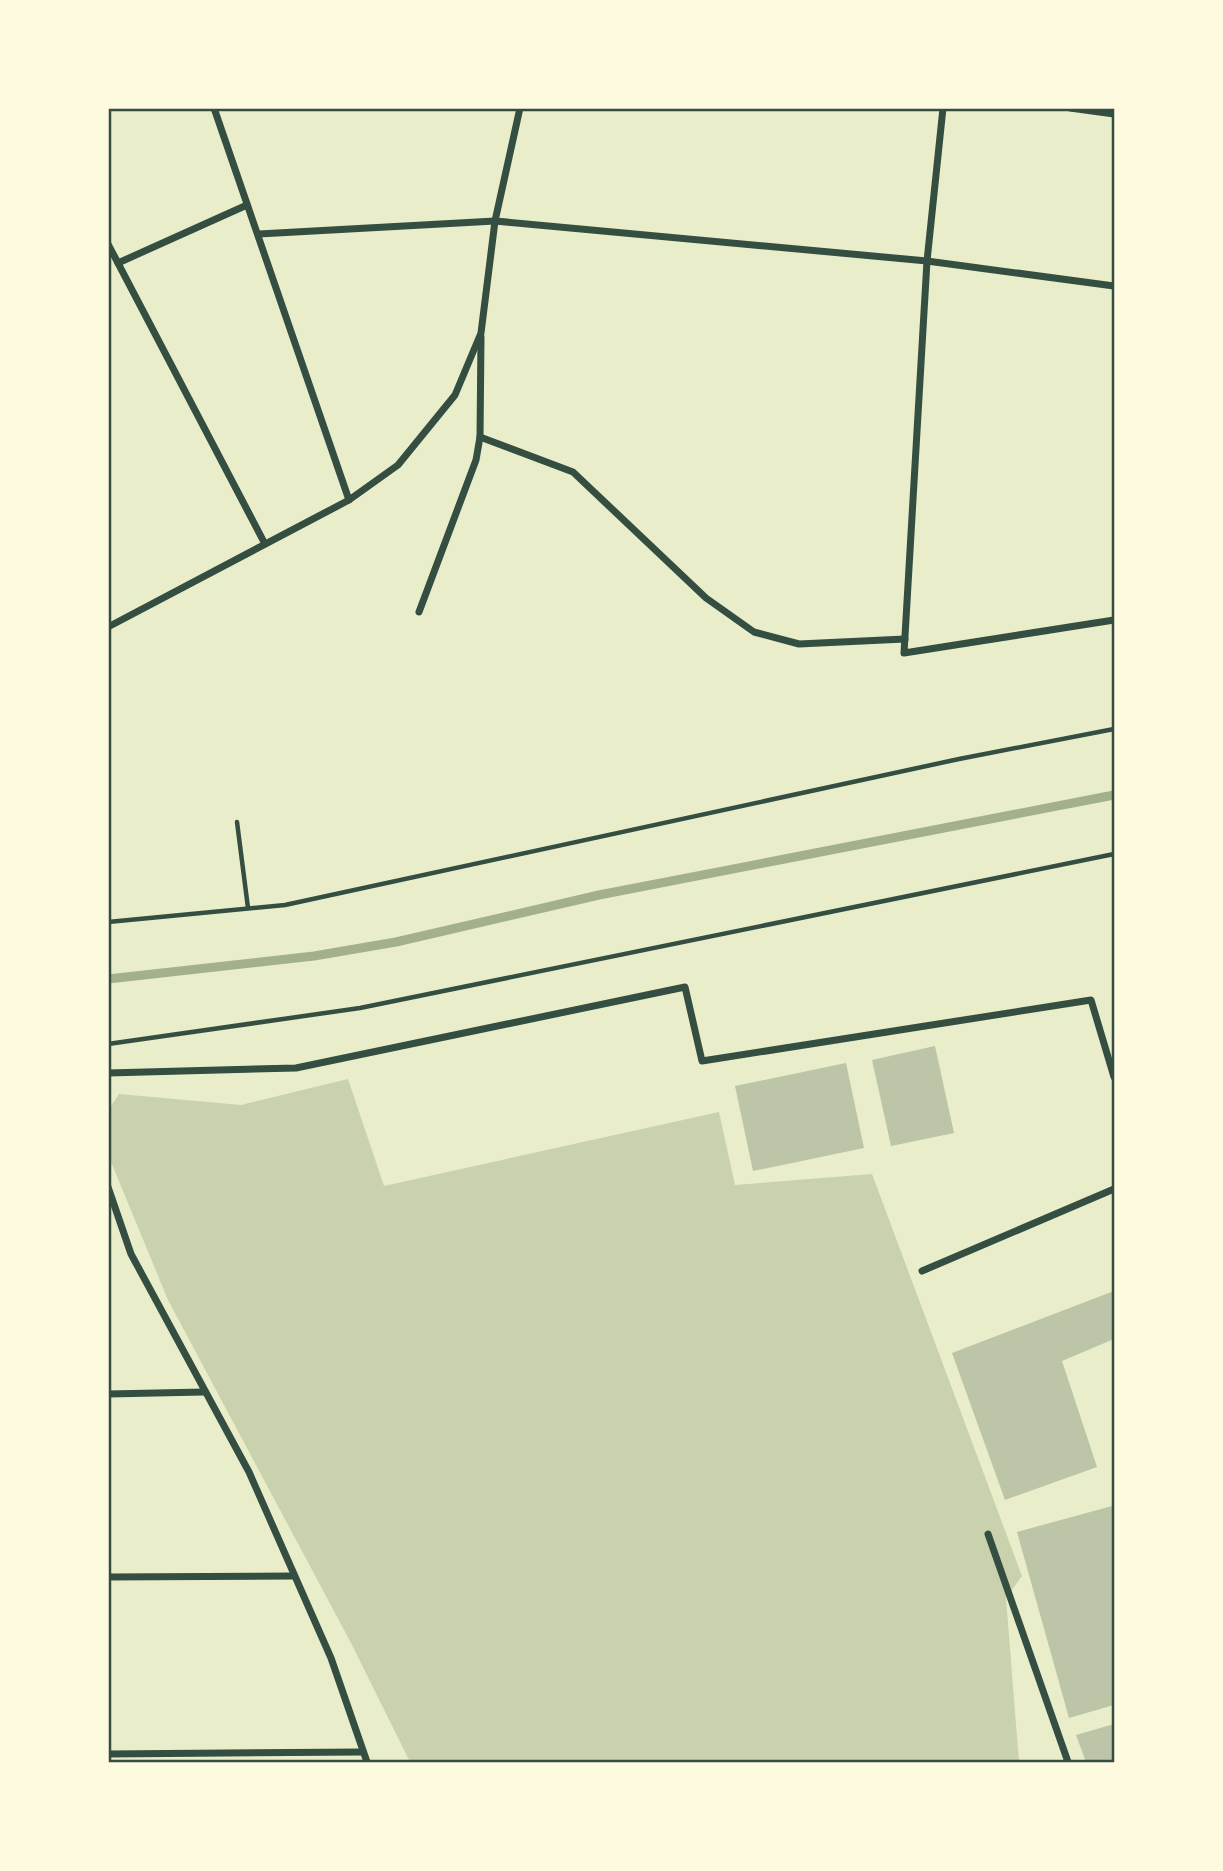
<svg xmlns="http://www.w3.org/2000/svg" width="1223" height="1871" font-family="Cabin,sans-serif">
  <rect width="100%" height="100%" fill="#e9edc9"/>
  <!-- green -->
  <polygon fill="#cad2ad" points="348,1079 384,1186 719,1112 735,1185 872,1174 1022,1576 1006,1598 1019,1762 410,1762 351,1643 168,1300 109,1157 109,1109 119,1094 241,1105"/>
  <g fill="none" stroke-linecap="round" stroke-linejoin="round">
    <!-- stream -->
    <polyline stroke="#a3b18a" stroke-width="9" points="108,979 314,956 396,942 599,895 1114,795"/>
  </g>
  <!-- building -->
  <g fill="#bcc5a7">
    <polygon points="935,1046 954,1133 891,1146 872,1060"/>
    <polygon points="846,1063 864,1148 753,1171 735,1086"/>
    <polygon points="1114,1291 1114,1339 1062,1361 1097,1467 1005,1500 952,1353"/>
    <polygon points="1112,1506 1114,1516 1114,1705 1069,1718 1017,1532"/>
    <polygon points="1114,1724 1114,1762 1086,1762 1076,1735"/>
  </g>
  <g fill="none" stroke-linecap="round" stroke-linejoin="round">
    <!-- path -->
    <g stroke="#344e41" stroke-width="4.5">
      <polyline points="237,822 248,908"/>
      <polyline points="108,922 285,905 959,759 1114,729"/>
      <polyline points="108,1044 360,1008 1114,854"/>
    </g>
    <!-- minor -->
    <g stroke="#344e41" stroke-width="7">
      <polyline points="214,108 349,500"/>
      <polyline points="943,108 927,261 904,653 1114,620"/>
      <polyline points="1070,108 1114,114"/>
      <polyline points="259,234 495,221 927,261 1114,286"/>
      <polyline points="108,244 265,544"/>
      <polyline points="118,263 247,205"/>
      <polyline points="480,437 573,472 706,598 754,632 799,644 905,639"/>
      <polyline points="419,612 476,460 480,437 481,337"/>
      <polyline points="108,627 349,500 398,465 455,395 481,333 495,221 520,108"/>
      <polyline points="108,1073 296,1068 685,987 702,1061 1091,1000 1114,1077"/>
      <polyline points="108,1187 131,1254 249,1472 331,1658 367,1762"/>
      <polyline points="922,1271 1114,1189"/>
      <polyline points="108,1394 204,1392"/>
      <polyline points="988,1534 1068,1762"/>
      <polyline points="108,1577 294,1576"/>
      <polyline points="108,1754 363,1752"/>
    </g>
  </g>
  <!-- border -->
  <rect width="1223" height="1871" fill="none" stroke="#fefae0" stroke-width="220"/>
  <rect x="110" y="110" width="1003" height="1651" fill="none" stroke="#344e41" stroke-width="2.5"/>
</svg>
